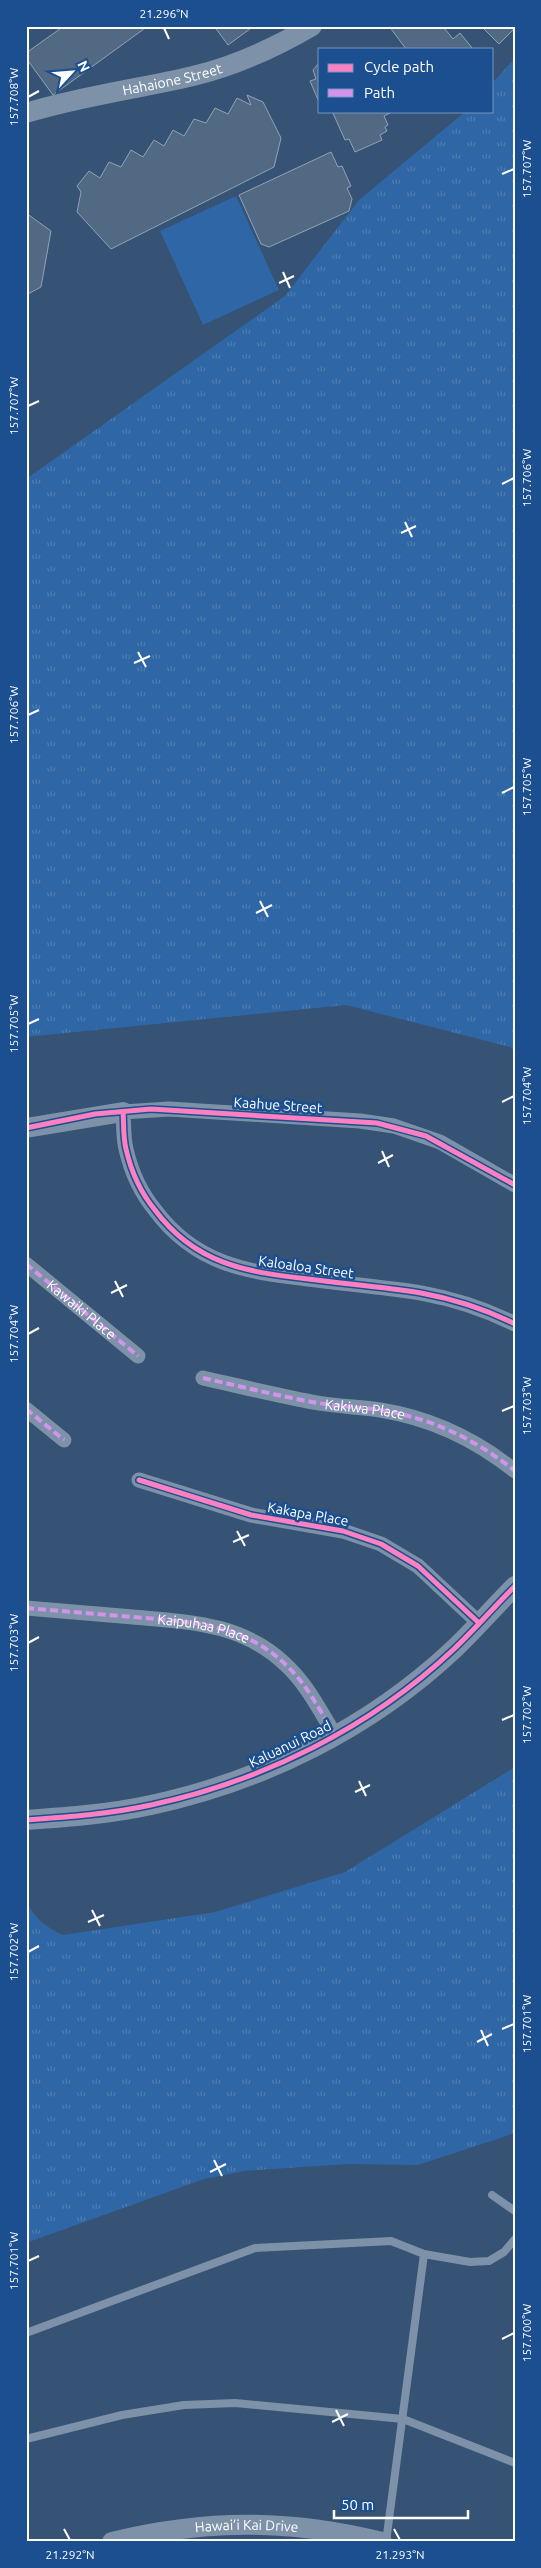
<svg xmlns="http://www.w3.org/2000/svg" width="541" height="2568" font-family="Ubuntu,sans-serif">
  <defs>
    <pattern id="grass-tufts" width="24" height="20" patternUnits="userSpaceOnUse" patternTransform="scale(1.25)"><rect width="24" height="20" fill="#2f66a5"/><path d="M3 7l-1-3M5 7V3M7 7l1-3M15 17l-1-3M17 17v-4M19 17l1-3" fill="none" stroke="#4e7db2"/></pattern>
  </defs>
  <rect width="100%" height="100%" fill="#365274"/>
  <!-- grass -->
  <g fill="url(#grass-tufts)">
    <polygon points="515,58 515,1051 510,1047 346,1005 26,1037 26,479 285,296 359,200 466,111 492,111 492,83"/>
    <path d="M515 1767V2133L418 2165 348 2164 244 2171 204 2179 26 2243V1898C32 1917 46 1927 63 1935L215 1912 345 1872Z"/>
  </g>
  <!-- garden -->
  <polygon fill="#2f66a5" points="236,196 279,290 203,325 160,231"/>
  <!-- building -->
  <g fill="#526984" stroke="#92a2b6">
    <polygon points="64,26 148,26 53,95 26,58 26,53"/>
    <polygon points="214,26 254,26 228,45"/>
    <polygon points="389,26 449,26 445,29 453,39 460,33 473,49 406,49"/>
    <polygon points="481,26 515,26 515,28 499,44"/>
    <polygon points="320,62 320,102 319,102 310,81 316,79 313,70"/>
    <polygon points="247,95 263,102 281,138 274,167 111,249 77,212 81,192 77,186 89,171 100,178 109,162 121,167 131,150 143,157 154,140 164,146 173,130 184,136 194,119 206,123 215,108 228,114 237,98 251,105"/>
    <polygon points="332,111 391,111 392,112 384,116 388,125 385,127 387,131 380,135 382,140 355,152 349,139 345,140"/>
    <polygon points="331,152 338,167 342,166 351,186 347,188 352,199 349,211 269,247 261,244 239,195"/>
    <polygon points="26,213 51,231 41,287 26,295"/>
  </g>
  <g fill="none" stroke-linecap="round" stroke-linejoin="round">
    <!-- service -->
    <g stroke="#7d92a8" stroke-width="8">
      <polyline points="492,2195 515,2211"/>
      <polyline points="26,2333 255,2248 391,2241 424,2254 470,2262 489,2261 504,2252 515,2239"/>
      <polyline points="26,2439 122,2415 184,2405 235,2403 403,2419 515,2463"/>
      <polyline points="386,2542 424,2254"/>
    </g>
    <!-- minor -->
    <g stroke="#7d92a8" stroke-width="15">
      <path d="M515 1185 440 1142 394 1126 360 1121 169 1109 123 1112C124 1124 123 1137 126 1149 131 1171 141 1193 155 1210 195 1264 246 1272 308 1279 346 1284 384 1287 421 1293 454 1299 485 1309 515 1324"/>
      <polyline points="26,1264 138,1356"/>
      <path id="s1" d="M203 1378C239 1386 275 1395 312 1402 334 1406 357 1407 380 1410 431 1418 475 1439 515 1471"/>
      <polyline points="26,1409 64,1440"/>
      <polyline points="139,1480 251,1515 343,1531 381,1544 418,1566 479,1623"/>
      <path d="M26 1608C62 1611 97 1614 133 1617 189 1622 242 1623 285 1664 307 1684 320 1711 335 1735"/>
    </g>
    <!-- tertiary -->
    <g stroke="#7d92a8" stroke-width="20">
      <path id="s2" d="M26 113C81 96 138 89 193 76 235 66 276 47 312 26"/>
      <polyline points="26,1128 123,1112"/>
      <path d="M26 1820C68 1817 110 1814 151 1805 263 1781 370 1728 454 1649 475 1629 494 1607 515 1586"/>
      <path id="s3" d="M112 2542C206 2519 288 2519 382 2542"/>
    </g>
    <!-- quiet -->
    <g stroke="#d193ec" stroke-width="4" stroke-dasharray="8 4" stroke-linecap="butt">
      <path id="s4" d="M26 1264 138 1356"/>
      <path d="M203 1378C239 1386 275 1395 312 1402 334 1406 357 1407 380 1410 431 1418 475 1439 515 1471"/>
      <polyline points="26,1409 64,1440"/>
      <path id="s5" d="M26 1608C62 1611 97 1614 133 1617 189 1622 242 1623 285 1664 307 1684 320 1711 335 1735"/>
    </g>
    <!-- cycleway casing -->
    <g stroke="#1b4f8f" stroke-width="8">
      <g id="cycleway">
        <path d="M123 1112C124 1124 123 1137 126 1149 131 1171 141 1193 155 1210 195 1264 246 1272 308 1279 346 1284 384 1287 421 1293 454 1299 485 1309 515 1324"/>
        <polyline points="26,1128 95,1114 151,1109 377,1123 426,1136 515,1185"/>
        <polyline points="139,1480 251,1515 343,1531 381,1544 418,1566 479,1623"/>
        <path d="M26 1820C68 1817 110 1814 151 1805 263 1781 370 1728 454 1649 475 1629 494 1607 515 1586"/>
      </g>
    </g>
    <!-- cycleway -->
    <use href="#cycleway" stroke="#ff80c0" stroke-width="5"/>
  </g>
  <!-- ticks -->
  <path fill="none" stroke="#fff" stroke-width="2" d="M164 28 169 39M28 97 39 91M502 174 514 169M283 272 290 288M279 283 294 276M28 406 39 401M502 484 514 478M405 522 412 537M401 533 416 526M138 652 146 667M134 663 150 656M28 715 39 710M502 793 514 787M260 901 268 917M256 913 272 905M28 1024 39 1019M502 1102 514 1096M382 1151 389 1167M378 1163 393 1155M115 1281 123 1297M111 1293 127 1285M28 1334 39 1328M502 1411 514 1406M237 1531 245 1546M233 1542 249 1535M28 1643 39 1637M502 1720 514 1715M359 1781 366 1796M355 1792 370 1785M92 1910 100 1926M88 1922 104 1915M28 1952 39 1946M502 2029 514 2024M481 2030 488 2046M477 2042 492 2034M214 2160 222 2176M210 2172 226 2164M28 2261 39 2256M502 2339 514 2333M336 2410 344 2426M332 2422 348 2414M64 2529 70 2540M394 2529 400 2540"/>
  <g text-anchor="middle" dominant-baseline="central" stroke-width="5" stroke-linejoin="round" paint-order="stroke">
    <!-- street labels -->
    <g font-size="14" fill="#fff" stroke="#1b4f8f">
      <text stroke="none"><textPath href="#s2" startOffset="150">Hahaione Street</textPath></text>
      <text transform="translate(278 1105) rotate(4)">Kaahue Street</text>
      <text transform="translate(306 1267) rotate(8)">Kaloaloa Street</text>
      <text stroke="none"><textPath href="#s4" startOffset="72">Kawaiki Place</textPath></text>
      <text stroke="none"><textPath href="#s1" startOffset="165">Kakiwa Place</textPath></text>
      <text transform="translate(308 1514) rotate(10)">Kakapa Place</text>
      <text stroke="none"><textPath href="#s5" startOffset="179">Kaipuhaa Place</textPath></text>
      <text transform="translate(290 1744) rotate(-26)">Kaluanui Road</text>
      <text stroke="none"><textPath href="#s3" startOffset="136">Hawai’i Kai Drive</textPath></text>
    </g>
  </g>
  <!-- border -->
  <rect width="541" height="2568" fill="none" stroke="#1b4f8f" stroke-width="55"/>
  <!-- legend -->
  <rect x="318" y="48" width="175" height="65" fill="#1b4f8f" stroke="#7695bc"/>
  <rect x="328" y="64" width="25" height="8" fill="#ff80c0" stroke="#7695bc"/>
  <text x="364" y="72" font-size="15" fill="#ffffff">Cycle path</text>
  <rect x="328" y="89" width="25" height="8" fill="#d193ec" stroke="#7695bc"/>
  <text x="364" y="98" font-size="15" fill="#ffffff">Path</text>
  <!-- north arrow -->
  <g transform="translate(72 72) rotate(64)" stroke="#1b4f8f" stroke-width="4" paint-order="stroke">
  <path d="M0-4L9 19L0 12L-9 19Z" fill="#ffffff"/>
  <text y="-8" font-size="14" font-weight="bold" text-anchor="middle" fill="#ffffff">N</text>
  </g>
  <!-- scale -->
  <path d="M334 2510v8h134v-8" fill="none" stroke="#ffffff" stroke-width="2.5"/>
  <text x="341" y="2510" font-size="15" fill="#ffffff" stroke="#1b4f8f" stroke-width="4" paint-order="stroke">50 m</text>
  <rect x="28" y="28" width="486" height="2512" fill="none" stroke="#fff" stroke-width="2"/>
  <g font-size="12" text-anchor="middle" fill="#fff">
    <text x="164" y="18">21.296°N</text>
    <text transform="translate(14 97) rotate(-90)" y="4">157.708°W</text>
    <text transform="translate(527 169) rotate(-90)" y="4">157.707°W</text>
    <text transform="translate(14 406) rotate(-90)" y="4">157.707°W</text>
    <text transform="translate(527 478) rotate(-90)" y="4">157.706°W</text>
    <text transform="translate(14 715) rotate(-90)" y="4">157.706°W</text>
    <text transform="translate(527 787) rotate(-90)" y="4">157.705°W</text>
    <text transform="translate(14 1024) rotate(-90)" y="4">157.705°W</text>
    <text transform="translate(527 1096) rotate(-90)" y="4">157.704°W</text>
    <text transform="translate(14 1334) rotate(-90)" y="4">157.704°W</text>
    <text transform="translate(527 1406) rotate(-90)" y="4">157.703°W</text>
    <text transform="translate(14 1643) rotate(-90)" y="4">157.703°W</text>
    <text transform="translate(527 1715) rotate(-90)" y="4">157.702°W</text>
    <text transform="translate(14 1952) rotate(-90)" y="4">157.702°W</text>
    <text transform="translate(527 2024) rotate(-90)" y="4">157.701°W</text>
    <text transform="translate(14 2261) rotate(-90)" y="4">157.701°W</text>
    <text transform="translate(527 2333) rotate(-90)" y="4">157.700°W</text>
    <text x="70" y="2559">21.292°N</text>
    <text x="400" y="2559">21.293°N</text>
  </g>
</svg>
